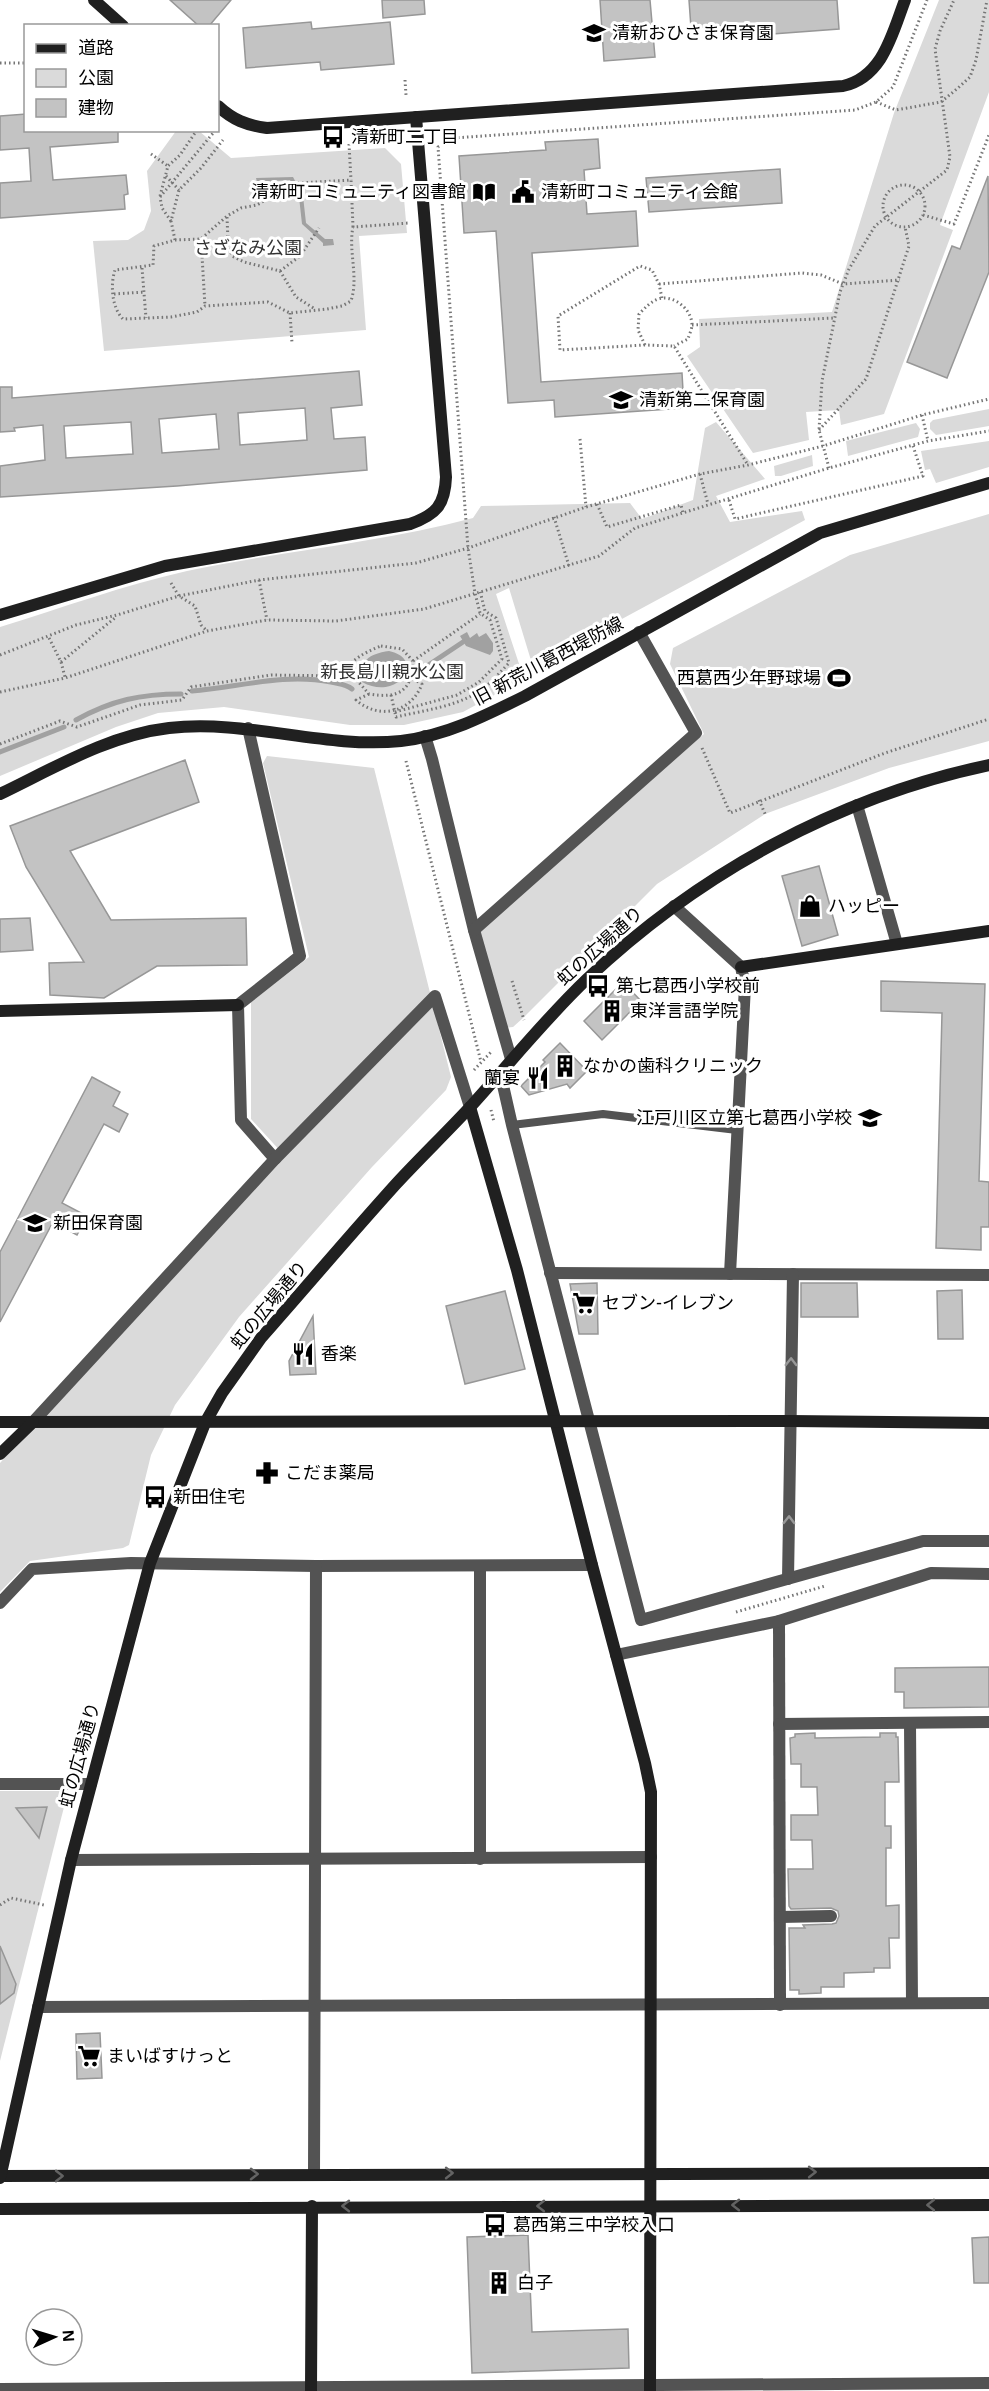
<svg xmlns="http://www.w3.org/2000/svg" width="989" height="2391" font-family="Helvetica,'Noto Sans JP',sans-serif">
  <rect width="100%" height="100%" fill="#fff"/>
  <!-- green -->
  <g fill="#dadada">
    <polygon points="939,0 989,0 989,92 940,225 953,230 884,414 841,425 839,410 806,412 809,440 753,453 687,356 700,347 699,319 832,312 894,113"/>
    <polygon points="176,131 199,131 231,158 385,148 401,164 407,233 359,236 366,330 104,351 93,241 128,240 144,230 151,211 147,171"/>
    <polygon points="989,409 989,426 936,435 930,429 930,423 933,420"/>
    <path d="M716 422 765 479 716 496 730 522 802 511 805 520 533 667 509 588 496 594 524 679 463 712 404 725H350L224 707 158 713 116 727 0 776V627C62 608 124 585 187 571 282 551 379 543 473 518L481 506 630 503 642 519 693 500 705 428Z"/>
    <polygon points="916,423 920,429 918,437 848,456 846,441"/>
    <polygon points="989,441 989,467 936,483 930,469 925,470 921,451"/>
    <polygon points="812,455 813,466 781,476 775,476 774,466"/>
    <polygon points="989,514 989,741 889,768 765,814 657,884 523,1018 513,1027 502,1028 474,930 704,734 670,664 673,648 850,555"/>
    <polygon points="267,756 374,768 451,1077 446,1090 372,1167 239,1317 175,1405 151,1455 129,1545 123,1548 30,1561 0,1592 0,1463 283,1154 251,1119 251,1002 309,957 263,763"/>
    <polygon points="0,1791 61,1791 66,1799 0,2061"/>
  </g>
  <!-- water -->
  <g fill="#a1a1a1">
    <polygon points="293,177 303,196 306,223 325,239 333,239 334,245 323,246 323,243 302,224 299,197 290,180 257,182 256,178"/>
    <polygon points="467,632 470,638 477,633 479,637 486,633 493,643 493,651 490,655 466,646 460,636"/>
    <path d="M389 651C427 659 398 702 362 682 359 661 368 654 389 651Z"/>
  </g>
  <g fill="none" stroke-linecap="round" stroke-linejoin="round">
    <!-- stream -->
    <g stroke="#a1a1a1" stroke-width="5">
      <polyline points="424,668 463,642"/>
      <path d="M192 691C239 687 284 673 331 682 339 684 346 684 352 689"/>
      <path d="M76 720C112 700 141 694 181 694"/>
      <polyline points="0,752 64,727"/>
    </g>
  </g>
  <!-- building -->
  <g fill="#c3c3c3" stroke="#979797" stroke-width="1.5" fill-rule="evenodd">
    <polygon points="170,0 231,0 209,26 199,26"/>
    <polygon points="382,0 424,0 425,14 383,18"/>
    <polygon points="600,0 650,0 655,57 604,61"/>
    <polygon points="689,0 837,0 839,29 746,36 745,24 691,28"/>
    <polygon points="311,22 312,29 390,22 394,64 321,70 320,62 246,68 243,28"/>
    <polygon points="26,114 26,130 118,130 118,142 50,147 53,180 126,175 128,194 124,195 125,209 0,218 0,183 31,181 29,148 0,150 0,116"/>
    <polygon points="598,139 600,168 584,170 587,214 636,211 638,246 532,253 541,382 682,373 684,408 555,417 554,400 508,403 496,231 464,233 459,156 546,150 545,142"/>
    <polygon points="780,169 782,203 649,212 646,178"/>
    <polygon points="988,176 989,272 947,378 907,362 952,246 960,249"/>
    <path d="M359 371 362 405 331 408 334 439 365 437 367 470 177 486 0 497V466L45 460 43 425 14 428 15 431 0 432V387H12V398ZM305 408 307 440 240 445 238 413ZM216 414 219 449 162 453 159 419ZM131 422 133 454 66 458 64 426Z"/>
    <polygon points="185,760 199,802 70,851 111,920 246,918 247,965 157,966 104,998 50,995 49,963 84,962 26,867 10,826"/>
    <polygon points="819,866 838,935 802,946 782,876"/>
    <polygon points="30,918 33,950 0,952 0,919"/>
    <polygon points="881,981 985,984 979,1181 989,1182 989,1227 981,1227 981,1250 936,1248 942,1013 881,1011"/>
    <polygon points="623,982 641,1001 602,1040 584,1021"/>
    <polygon points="560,1043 587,1071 570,1088 567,1084 529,1095 521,1086 545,1062 543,1060"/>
    <polygon points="92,1077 120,1092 113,1106 128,1114 119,1132 104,1124 62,1203 87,1216 77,1235 53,1222 0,1322 0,1252"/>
    <polygon points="597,1283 598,1334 579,1334 570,1284"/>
    <polygon points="801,1283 857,1283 858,1317 801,1317"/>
    <polygon points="962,1290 963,1339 938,1339 937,1291"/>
    <polygon points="505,1291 525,1369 465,1384 446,1306"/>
    <polygon points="313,1316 316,1374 290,1375 289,1361"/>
    <polygon points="989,1667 989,1707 904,1708 904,1692 895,1692 895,1668"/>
    <polygon points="815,1733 815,1738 880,1737 880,1733 896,1733 896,1737 898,1737 899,1782 885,1782 885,1826 891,1826 891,1848 886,1848 886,1906 899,1905 899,1938 889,1938 890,1968 874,1968 874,1972 844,1973 844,1987 821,1987 821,1993 799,1994 799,1990 790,1990 789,1928 805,1928 803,1925 832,1924 836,1923 839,1916 838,1911 831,1908 791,1909 789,1906 788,1869 813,1869 812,1840 791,1840 791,1815 818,1815 817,1787 801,1787 801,1764 791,1764 790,1738 795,1737 795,1734"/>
    <polygon points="47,1807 39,1838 16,1808"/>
    <polygon points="0,1946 16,1984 14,1993 0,2004"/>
    <polygon points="100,2033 102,2078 77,2079 76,2034"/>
    <polygon points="528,2235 532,2332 628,2329 629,2368 472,2373 467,2237"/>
    <polygon points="989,2237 989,2283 974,2283 972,2238"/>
  </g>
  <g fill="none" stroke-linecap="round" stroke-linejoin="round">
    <!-- path -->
    <g stroke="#757575" stroke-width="3" stroke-dasharray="1.5 3" stroke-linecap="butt">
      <polyline points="88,26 88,25"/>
      <polyline points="0,63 26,63"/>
      <polyline points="405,80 406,95"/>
      <polyline points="876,102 896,110 941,102 958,88 970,77 976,60 987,0"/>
      <polyline points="349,144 351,180"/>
      <polyline points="151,154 168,166"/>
      <polyline points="166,176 179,190"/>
      <circle cx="904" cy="206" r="21"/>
      <polyline points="160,196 168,166 180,155 197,130"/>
      <polyline points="923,215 954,224 989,135"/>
      <polyline points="227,217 228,241 232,256 244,262 280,271 296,297 315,309"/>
      <polyline points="171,221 162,208 160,197 214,132"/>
      <path d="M353 227 351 180 299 183 289 186 257 205 241 208 227 216 201 239 175 240 154 246 153 265 115 270C110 285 112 308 123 319L171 317 197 312 205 306 268 302 290 313 327 309 342 306 351 301C359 277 348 251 353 227L409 223"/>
      <polyline points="201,239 205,306"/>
      <polyline points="175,240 171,221 179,190 201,168 223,140"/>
      <polyline points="142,268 146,318"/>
      <polyline points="280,271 300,256 319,228"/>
      <polyline points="659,284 802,273 821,275 843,284 900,280"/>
      <polyline points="114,294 145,292"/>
      <polyline points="662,298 659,284 652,270 640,266 558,316 560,350 645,345 674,346 748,465"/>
      <polyline points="290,313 292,343"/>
      <polyline points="692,325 834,318"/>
      <path d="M645 345 638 330 639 314C645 308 650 302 658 299 673 294 692 309 692 325 692 329 689 335 688 339L674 346"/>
      <polyline points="922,415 928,441"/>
      <polyline points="819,430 866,379 909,246 905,227"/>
      <polyline points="580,439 586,507"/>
      <polyline points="829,468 819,430 822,381 840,292 849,269 875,226 947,170 950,157 935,49 940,31 954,0"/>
      <polyline points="700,474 708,504"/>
      <polyline points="729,500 735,519 923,476 913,446"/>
      <polyline points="597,504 607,527 681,505 683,513"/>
      <polyline points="554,517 569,566"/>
      <polyline points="259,580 267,620"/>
      <polyline points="171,583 179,596 195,606 201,625 207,631"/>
      <polyline points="49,638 61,662 65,677"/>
      <path d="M381 646 402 649 413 661C412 691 399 699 369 694L355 678 340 676C351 660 363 653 381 646Z"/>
      <polyline points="0,655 76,625 117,615 179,596 259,580 416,563 468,548 586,507 700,474 748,465 823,446 922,415 989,399"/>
      <polyline points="413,661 480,614"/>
      <polyline points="61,662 116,617"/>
      <polyline points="0,692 65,678 207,631 267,620 336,621 424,609 599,556 635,528 708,505 829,468 928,441 989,431"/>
      <path d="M369 694 356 700C379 720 411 713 422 684L413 679"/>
      <path d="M391 695 396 717C425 710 462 706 485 687 494 680 501 671 509 663L496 618 485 611 480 591"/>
      <polyline points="395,712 457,695 479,682 502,659 490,620 480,613 475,593 468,548 438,147 454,138 855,110 876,102 893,87 927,0"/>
      <polyline points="0,744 60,721 77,727 140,705 182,700 191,687 271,675 340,676"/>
      <polyline points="702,748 730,813 885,753 989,719"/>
      <polyline points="406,761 481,1062"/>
      <polyline points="759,800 766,816"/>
      <polyline points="512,981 524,1020"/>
      <polyline points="474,1070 492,1051"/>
      <polyline points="491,1110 494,1122"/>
      <polyline points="736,1612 825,1586"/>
      <polyline points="0,1905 11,1898 44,1905"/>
    </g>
    <!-- lane -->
    <polyline stroke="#535353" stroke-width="8" points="512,1125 603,1114 737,1130"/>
    <!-- street -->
    <g stroke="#535353" stroke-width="12">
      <polyline points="248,728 300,956 238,1005 241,1120 275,1159"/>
      <polyline points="425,736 432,759 474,930 511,1059"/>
      <polyline points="857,805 897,944"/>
      <polyline points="674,906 741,967 745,986 730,1274"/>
      <polyline points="474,930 696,733 639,632"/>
      <polyline points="500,1072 512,1125 641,1620 923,1541 989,1541"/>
      <polyline points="550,1273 989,1275"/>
      <polyline points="33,1422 275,1159 435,996 470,1107"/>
      <polyline points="480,1566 480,1859"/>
      <polyline points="788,1579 793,1274"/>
      <polyline points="0,1603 32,1569 131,1563 316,1566 592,1565"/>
      <polyline points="779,1621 780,2005"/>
      <polyline points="616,1655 779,1621 931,1573 989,1574"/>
      <polyline points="910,1723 912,2003"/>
      <polyline points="779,1724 989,1722"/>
      <polyline points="0,1784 91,1784"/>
      <polyline points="71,1860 651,1857"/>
      <polyline points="780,1917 831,1916"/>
      <polyline points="38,2007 989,2003"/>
      <polyline points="314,2174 316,1566"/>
      <polyline points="0,2389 989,2383"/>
    </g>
    <!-- secondary -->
    <g stroke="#202020" stroke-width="12">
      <polyline points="94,0 123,26"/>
      <path d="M218 106C233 120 246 125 267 128L843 86C883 77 892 34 905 0"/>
      <path d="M0 615 165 566 410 524C436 515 445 505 446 477L416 117"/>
      <path d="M0 794C54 768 109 735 169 728 247 719 324 749 401 741 445 736 485 716 525 696L820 533 989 483"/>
      <polyline points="741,967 989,931"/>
      <polyline points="0,1011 238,1005"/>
      <polyline points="470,1107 517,1270 592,1565 645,1763 651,1792 650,2391"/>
      <polyline points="0,1422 790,1421 989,1423"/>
      <polyline points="0,1454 33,1422"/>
      <polyline points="0,2176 989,2173"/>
      <path d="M0 2178 71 1860 150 1563 205 1423 222 1393 261 1338C306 1287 350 1235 396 1184 421 1157 447 1132 472 1105 510 1063 546 1018 587 979 699 873 838 797 989 765"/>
      <polyline points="0,2209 989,2205"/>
      <polyline points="311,2391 312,2206"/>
    </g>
  </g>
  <!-- one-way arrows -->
  <defs><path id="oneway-chevron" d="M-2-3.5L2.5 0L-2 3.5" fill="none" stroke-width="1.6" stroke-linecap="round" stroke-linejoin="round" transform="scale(1.5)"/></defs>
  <g stroke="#989898">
    <use href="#oneway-chevron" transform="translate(791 1362) rotate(-89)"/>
    <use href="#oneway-chevron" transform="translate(789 1520) rotate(-89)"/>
  </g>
  <g stroke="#636363">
    <use href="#oneway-chevron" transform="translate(812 2172)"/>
    <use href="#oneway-chevron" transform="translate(449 2173)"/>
    <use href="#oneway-chevron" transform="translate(254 2174)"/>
    <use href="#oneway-chevron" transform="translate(59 2176)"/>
    <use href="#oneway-chevron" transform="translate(736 2205) rotate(180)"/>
    <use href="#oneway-chevron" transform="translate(931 2205) rotate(180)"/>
    <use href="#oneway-chevron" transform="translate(346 2206) rotate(180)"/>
    <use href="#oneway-chevron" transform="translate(541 2206) rotate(180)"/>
  </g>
  <!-- icons -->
  <defs>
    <g id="school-bare" transform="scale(1.8)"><path d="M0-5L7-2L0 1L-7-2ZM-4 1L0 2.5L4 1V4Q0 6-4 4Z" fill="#000" stroke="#fff" stroke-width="2.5" paint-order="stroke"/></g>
    <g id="bus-bare" transform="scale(1.8)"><path d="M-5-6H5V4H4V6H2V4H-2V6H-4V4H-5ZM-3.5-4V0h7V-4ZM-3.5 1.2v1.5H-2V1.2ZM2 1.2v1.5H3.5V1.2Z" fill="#000" stroke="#fff" stroke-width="2.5" paint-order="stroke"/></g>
    <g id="library-bare" transform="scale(1.8)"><path d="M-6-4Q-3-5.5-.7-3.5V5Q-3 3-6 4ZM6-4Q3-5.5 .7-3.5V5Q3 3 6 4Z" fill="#000" stroke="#fff" stroke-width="2.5" paint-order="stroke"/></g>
    <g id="civic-bare" transform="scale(1.8)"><path d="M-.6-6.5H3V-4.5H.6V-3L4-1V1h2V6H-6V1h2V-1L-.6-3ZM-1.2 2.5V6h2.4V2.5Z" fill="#000" stroke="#fff" stroke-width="2.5" paint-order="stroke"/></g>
    <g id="stadium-bare" transform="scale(1.8)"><path d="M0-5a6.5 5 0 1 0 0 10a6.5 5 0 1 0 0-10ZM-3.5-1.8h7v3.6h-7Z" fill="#000" stroke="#fff" stroke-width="2.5" paint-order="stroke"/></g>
    <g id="shop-bare" transform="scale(1.8)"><path d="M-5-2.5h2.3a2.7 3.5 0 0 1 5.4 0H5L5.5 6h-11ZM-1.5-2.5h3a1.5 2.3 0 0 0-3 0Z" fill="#000" stroke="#fff" stroke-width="2.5" paint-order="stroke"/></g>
    <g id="building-bare" transform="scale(1.8)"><path d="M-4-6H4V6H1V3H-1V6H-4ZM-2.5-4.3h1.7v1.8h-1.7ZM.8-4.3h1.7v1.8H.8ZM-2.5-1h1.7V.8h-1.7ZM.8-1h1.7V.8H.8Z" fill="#000" stroke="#fff" stroke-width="2.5" paint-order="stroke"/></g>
    <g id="restaurant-bare" transform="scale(1.8)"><path d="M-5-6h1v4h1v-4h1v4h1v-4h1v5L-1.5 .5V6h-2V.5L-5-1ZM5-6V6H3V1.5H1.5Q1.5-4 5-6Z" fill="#000" stroke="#fff" stroke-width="2.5" paint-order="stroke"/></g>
    <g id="supermarket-bare" transform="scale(1.8)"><path d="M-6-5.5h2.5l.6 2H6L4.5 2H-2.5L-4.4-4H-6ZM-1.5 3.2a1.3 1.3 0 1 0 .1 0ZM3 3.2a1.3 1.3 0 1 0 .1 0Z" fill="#000" stroke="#fff" stroke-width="2.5" paint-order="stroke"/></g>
    <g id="pharmacy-bare" transform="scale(1.8)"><path d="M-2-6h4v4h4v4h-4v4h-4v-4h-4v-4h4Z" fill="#000" stroke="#fff" stroke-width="2.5" paint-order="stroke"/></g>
  </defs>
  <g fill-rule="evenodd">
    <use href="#school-bare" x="594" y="33"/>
    <use href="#bus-bare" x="333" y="137"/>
    <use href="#library-bare" x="484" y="192"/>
    <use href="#civic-bare" x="523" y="192"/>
    <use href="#school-bare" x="621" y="400"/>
    <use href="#stadium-bare" x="839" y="678"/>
    <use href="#shop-bare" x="810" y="906"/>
    <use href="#bus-bare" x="598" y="986"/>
    <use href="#building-bare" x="612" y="1011"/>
    <use href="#building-bare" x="565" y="1066"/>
    <use href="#restaurant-bare" x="538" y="1078"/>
    <use href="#school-bare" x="870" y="1118"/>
    <use href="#school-bare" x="35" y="1223"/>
    <use href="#supermarket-bare" x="584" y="1303"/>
    <use href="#restaurant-bare" x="303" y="1354"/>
    <use href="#pharmacy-bare" x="267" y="1473"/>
    <use href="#bus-bare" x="155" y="1497"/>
    <use href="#supermarket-bare" x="89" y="2056"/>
    <use href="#bus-bare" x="495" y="2225"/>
    <use href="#building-bare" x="499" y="2283"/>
  </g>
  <g text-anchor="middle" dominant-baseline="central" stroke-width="6" stroke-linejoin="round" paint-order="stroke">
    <!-- poi labels -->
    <g font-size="18" fill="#000" stroke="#fff" text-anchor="start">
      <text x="612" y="33">清新おひさま保育園</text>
      <text x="351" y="137">清新町二丁目</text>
      <text x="466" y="192" text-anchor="end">清新町コミュニティ図書館</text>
      <text x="541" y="192">清新町コミュニティ会館</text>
      <text x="639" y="400">清新第二保育園</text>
      <text x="821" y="678" text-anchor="end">西葛西少年野球場</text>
      <text x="828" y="906">ハッピー</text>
      <text x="616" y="986">第七葛西小学校前</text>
      <text x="630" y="1011">東洋言語学院</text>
      <text x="583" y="1066">なかの歯科クリニック</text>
      <text x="520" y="1078" text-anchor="end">蘭宴</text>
      <text x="852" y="1118" text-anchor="end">江戸川区立第七葛西小学校</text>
      <text x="53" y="1223">新田保育園</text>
      <text x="602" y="1303">セブン-イレブン</text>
      <text x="321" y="1354">香楽</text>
      <text x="285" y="1473">こだま薬局</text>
      <text x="173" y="1497">新田住宅</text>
      <text x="107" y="2056">まいばすけっと</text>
      <text x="513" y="2225">葛西第三中学校入口</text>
      <text x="517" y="2283">白子</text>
    </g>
    <!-- park labels -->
    <g font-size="18" fill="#313131" stroke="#fff">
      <text x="248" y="248">さざなみ公園</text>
      <text x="392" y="672">新長島川親水公園</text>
    </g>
    <!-- street labels -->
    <g font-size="18" fill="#000" stroke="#fff">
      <text transform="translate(548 661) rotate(-28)">旧 新荒川葛西堤防線</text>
      <text transform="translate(600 946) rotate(-42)">虹の広場通り</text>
      <text transform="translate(269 1305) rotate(-50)">虹の広場通り</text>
      <text transform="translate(80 1755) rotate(-75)">虹の広場通り</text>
    </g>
  </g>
  <!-- legend -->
  <rect x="24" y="24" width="195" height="108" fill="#ffffff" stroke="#999999" stroke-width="1.5"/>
  <rect x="36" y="44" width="30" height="9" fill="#202020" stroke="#999999" stroke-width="1.5"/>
  <text x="78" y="54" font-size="18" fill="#000000">道路</text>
  <rect x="36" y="69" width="30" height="18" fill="#dadada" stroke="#999999" stroke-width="1.5"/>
  <text x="78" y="84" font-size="18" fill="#000000">公園</text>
  <rect x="36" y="99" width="30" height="18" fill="#c3c3c3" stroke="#999999" stroke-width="1.5"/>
  <text x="78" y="114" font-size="18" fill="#000000">建物</text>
  <!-- north arrow -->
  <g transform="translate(54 2337) rotate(86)"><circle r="28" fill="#ffffff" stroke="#999999" stroke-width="1.5"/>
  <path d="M0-4.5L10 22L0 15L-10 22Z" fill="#000000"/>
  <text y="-9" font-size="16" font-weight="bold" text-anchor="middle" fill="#000000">N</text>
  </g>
</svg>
